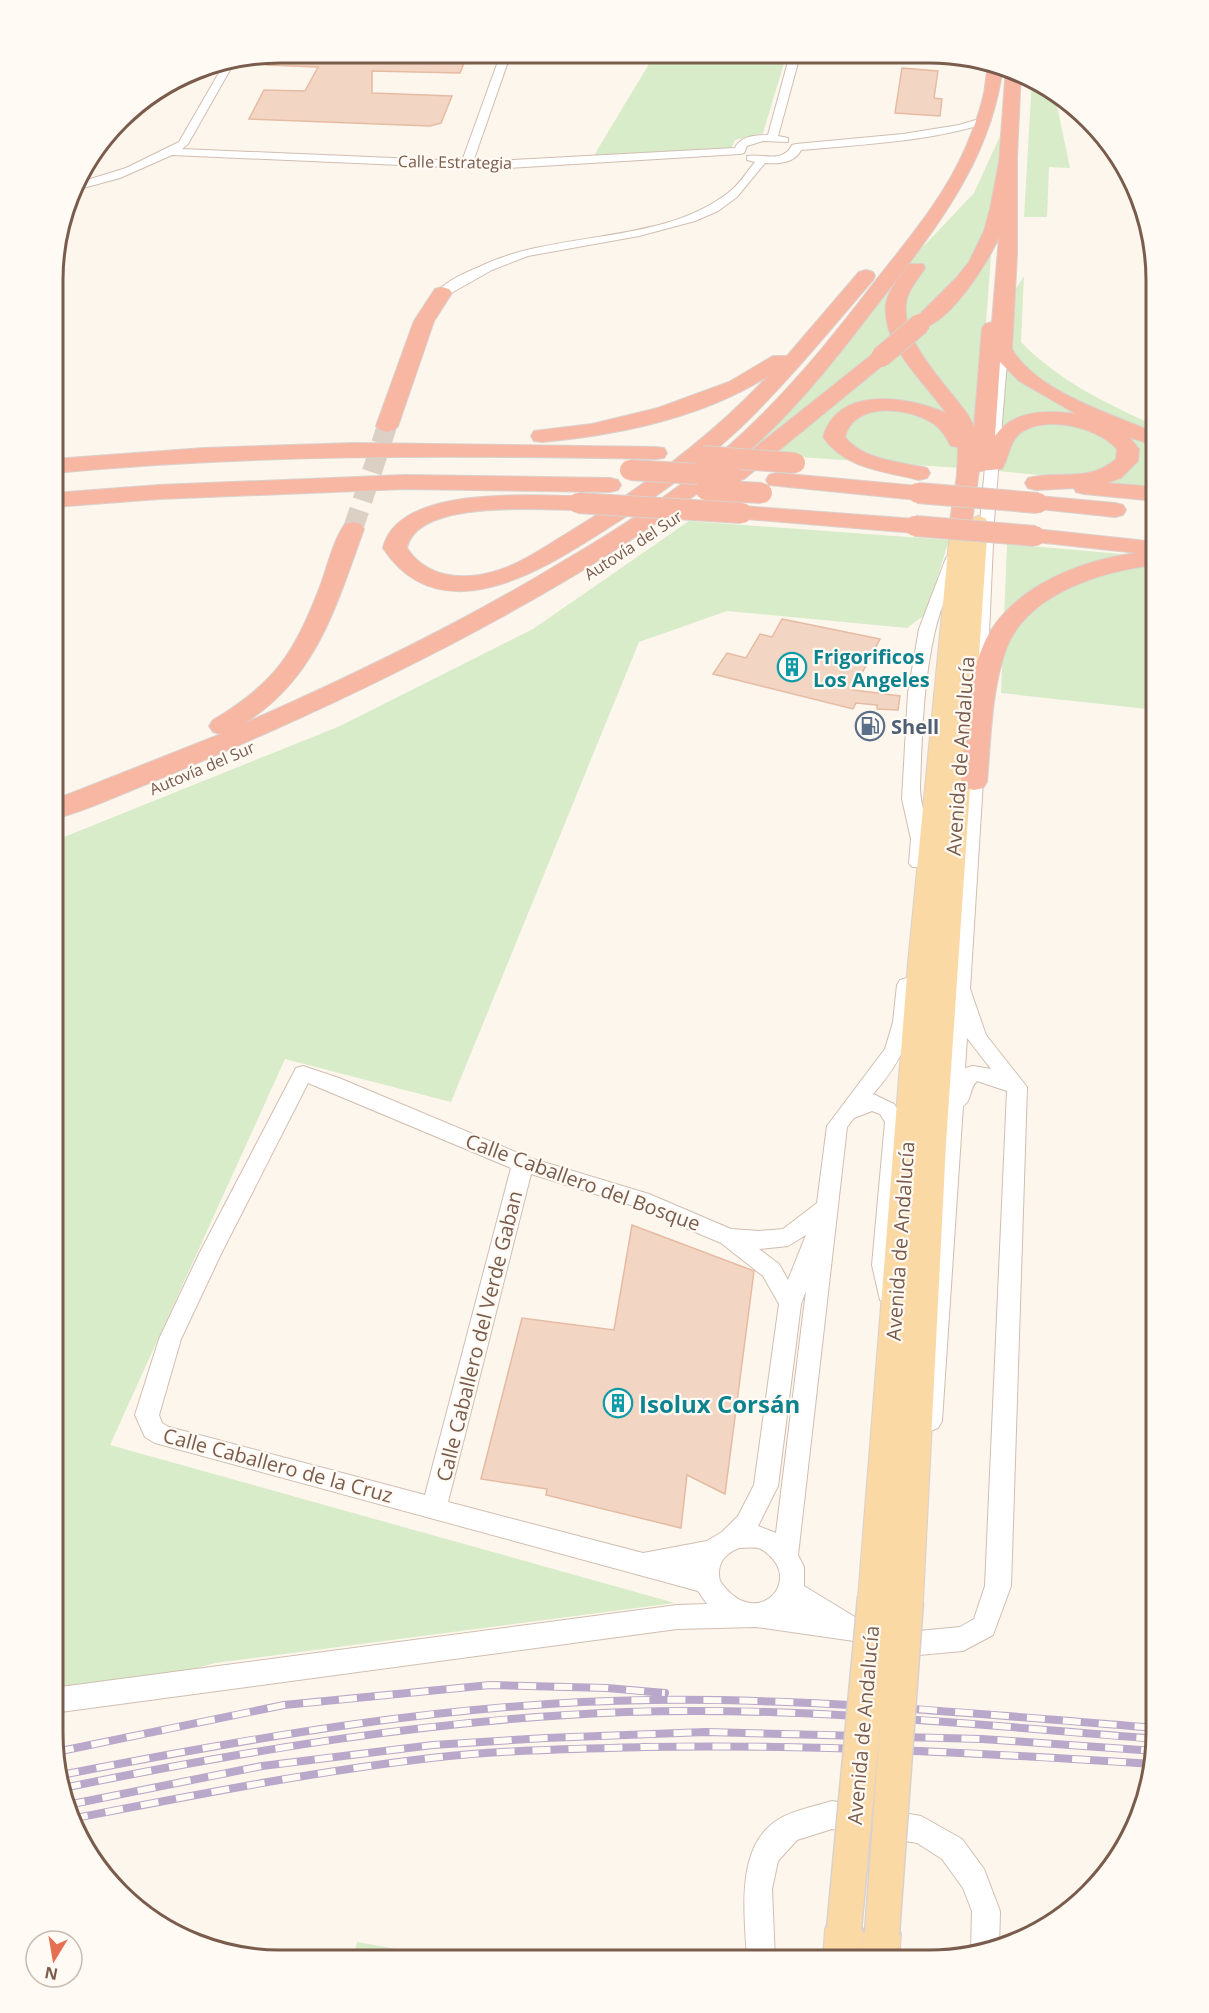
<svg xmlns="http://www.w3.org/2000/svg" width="1209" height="2013" font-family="'Open Sans',sans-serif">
  <rect width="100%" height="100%" fill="#fdf6ec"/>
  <!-- green -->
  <g fill="#d8ecc9">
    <polygon points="655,54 773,54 785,60 763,133 735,140 731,149 593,157"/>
    <polygon points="1032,79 1054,91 1070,168 1049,167 1047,217 1024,217"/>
    <polygon points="1000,136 975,469 740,453 903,268 974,193"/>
    <path d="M1024 276 1021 342C1059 381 1107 404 1156 426V487L998 471 1003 385 1015 290Z"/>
    <polygon points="689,521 949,540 926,614 907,628 727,611 639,642 451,1102 285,1059 110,1445 675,1603 215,1663 105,1694 53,1691 54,841 340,726 533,629"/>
    <polygon points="1007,544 1156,557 1156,710 1001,693"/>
    <polygon points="357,1942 403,1950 401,1959 353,1959"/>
  </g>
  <!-- building -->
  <g fill="#f3d5c3" stroke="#e6bba3" stroke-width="1.5">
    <polygon points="280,52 400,53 468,53 460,73 372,71 372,93 452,96 441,123 430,126 249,119 264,90 305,91 318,67 267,65 273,54"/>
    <polygon points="902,68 938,71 934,98 942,99 940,116 895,113"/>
    <polygon points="782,619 880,639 853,690 900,696 898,710 877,709 877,705 856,703 853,709 713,674 727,653 746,658 760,634 772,637"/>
    <polygon points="632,1225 754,1271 725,1494 687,1475 681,1528 546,1495 547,1489 481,1479 522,1318 614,1330"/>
  </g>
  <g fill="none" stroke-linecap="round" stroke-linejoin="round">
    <!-- highway-tunnel -->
    <polyline stroke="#dcd0c4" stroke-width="20" stroke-dasharray="20 10" stroke-linecap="butt" points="353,529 387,426"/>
    <!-- minor casing -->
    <g stroke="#d1beb0" stroke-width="2">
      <g id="minor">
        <path d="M501 53H511L473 162 735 148C740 136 756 135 768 135L789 58 776 54H818L799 59 778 136 788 138V142L763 141 747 146 744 153 740 154 491 169 172 155 120 178 72 191 74 184 126 168 179 142 224 64 235 61 188 144 182 149 462 161Z"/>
        <path d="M986 117 991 120 990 122C929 142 864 144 801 150 795 163 778 164 765 163L737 197 718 211 695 221 639 236 528 256 492 270 446 296H438L436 293C446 281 464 273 479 267 556 229 659 246 728 193 739 185 746 173 755 162L747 160V156C763 153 783 164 792 145L796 144 903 134 959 125Z"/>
        <polygon points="1002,345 1008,349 994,521 987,678 979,683 971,678 980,521 996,349"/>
        <path d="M954 553 962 558C953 582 940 607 935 631 923 682 922 734 920 786 919 811 939 845 924 867H912L909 863 911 839 902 799 908 693 919 629 946 558Z"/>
        <path d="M975 760 981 761 984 765 970 989 986 1035 1027 1087 1011 1586 993 1635 963 1651 919 1655 854 1641 756 1627 677 1629 53 1713V1688L677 1605 707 1604 698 1591 155 1443 145 1437 135 1415 159 1339 199 1254 296 1068 303 1066 339 1078 530 1158 649 1194 731 1229 759 1231 783 1229 817 1203 827 1126 885 1049 893 1022 897 985 900 980 907 978 914 980 917 985C913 1033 905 1058 873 1094L894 1104 905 1121 894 1265 899 1294 896 1300 888 1303 880 1300 872 1265 885 1122 880 1114 872 1111 854 1118 847 1127 798 1555 804 1567V1586L855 1617 919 1631 960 1627 974 1619 985 1586 1007 1091 977 1081C969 1088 972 1101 963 1106L942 1421 938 1428 930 1431 922 1428 918 1421 966 765 969 761ZM967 1038 991 1069 973 1066 965 1068ZM308 1083 511 1168 425 1495 169 1427 162 1423 159 1415 181 1339 221 1254ZM531 1174 634 1206 721 1243 763 1276 779 1304 754 1485 738 1516 722 1532 707 1541 643 1553 448 1502ZM806 1235 788 1280 779 1264 759 1249 788 1246ZM806 1291 776 1533 758 1526 778 1486 801 1304ZM739 1548C745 1548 752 1547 758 1548 763 1549 766 1553 770 1556 801 1585 754 1631 720 1581 716 1565 724 1554 739 1548Z"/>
        <path d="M832 1801 921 1816 962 1839 984 1869 1000 1911 999 1947 971 1952 972 1911 963 1888 942 1859 917 1843 832 1829 797 1840 778 1861 772 1889 775 1960H747C745 1915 734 1846 779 1819 794 1810 816 1806 832 1801Z"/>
      </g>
    </g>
    <!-- major casing -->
    <g stroke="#dad1cd" stroke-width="2">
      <g id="major">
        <polygon points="961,515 970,520 978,516 985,518 988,522 946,1143 923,1601 918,1612 906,1616 894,1612 890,1602 887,1609 875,1613 863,1609 858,1598 908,963 951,521 954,517"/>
        <polygon points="844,1910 857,1916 863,1929 861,1960 823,1960 825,1929 831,1916"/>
        <polygon points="882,1915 895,1921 901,1934 899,1960 861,1960 863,1934 869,1921"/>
      </g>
    </g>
    <!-- highway casing -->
    <g stroke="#dad1cd" stroke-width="2">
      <g id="highway">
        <path d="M989 63 1003 66C992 151 948 212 898 278 855 333 814 390 763 438 708 490 645 532 580 572 480 632 376 684 271 731 226 751 182 770 137 788 110 799 82 812 54 819V800L221 734 213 732 209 726 213 720C276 683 295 652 321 584 328 565 333 541 345 524L353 522 361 524 364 529C336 605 317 679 243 724 352 676 460 624 562 562 619 529 674 493 724 450 781 401 828 343 873 284 907 241 944 198 966 147 973 130 980 112 984 93 986 83 986 72 989 63Z"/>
        <path d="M1006 67 1021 72 1017 157V254L1012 349C1037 392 1112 414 1156 433V446L1129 437 1139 449 1138 461 1121 478 1107 483 1156 487V501L1084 494 1076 492 1074 488 1036 490 1028 488 1025 483 1028 478C1061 470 1088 483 1116 459L1117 449C1098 427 1042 413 1018 435 1009 444 1009 458 1002 469L979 471 972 521 969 526 961 528 953 526 950 521 957 475 958 447 951 446C946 437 942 430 934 424 909 407 854 401 845 437 863 460 900 462 927 468L930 473 927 478 919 480C884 471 845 469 823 437 838 385 908 396 946 413 925 382 881 345 886 304 888 290 901 275 909 264H923L925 268C918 279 907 291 906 304 901 342 947 385 968 415L974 427 982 328 985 324 992 322 999 237C989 261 943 336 913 328L910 324 957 277 969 262 984 231 990 209 999 162ZM1000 362 1019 381 1076 414C1047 410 1013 410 995 436Z"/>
        <path d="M866 270 873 272 875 276 873 280C829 331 787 383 739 429 699 466 654 499 608 528 544 569 441 636 383 548 398 485 528 496 578 496L586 498 589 503 586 508 578 510C539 510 417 499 407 548 426 577 461 581 493 572 519 565 543 548 566 534 639 490 709 439 768 376 702 418 618 435 542 442L534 441 531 436 534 431 592 424 658 408 729 382 773 356H787L859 272Z"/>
        <polygon points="442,287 449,289 452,293 434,321 398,426 394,430 387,432 380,430 376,426 414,321 435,289"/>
        <polygon points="881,351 888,353 891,357 888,361 744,479 736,481 728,479 725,474 728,469 874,353"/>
        <path d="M355 443 656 447 664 448 667 453 664 458 656 459C455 455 255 454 54 473V459L204 448Z"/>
        <polygon points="777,473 918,486 926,488 929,493 926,498 918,500 769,485 766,480 769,475"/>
        <polygon points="405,475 610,478 618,480 621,485 618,490 610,492 405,489 159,499 54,507 54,493 159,485"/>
        <polygon points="1038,496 1115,503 1123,505 1126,510 1123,515 1115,517 1030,508 1027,503 1030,498"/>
        <polygon points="742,506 915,519 923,521 926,526 923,531 915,533 734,518 731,513 734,508"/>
        <path d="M1035 529 1156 542V565C1105 570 1028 593 1007 647 991 689 991 738 987 782L983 788 974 790 965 788 961 782C965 738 965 688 983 646 1007 589 1079 560 1137 553L1027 541 1024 536 1027 531Z"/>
      </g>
    </g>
    <!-- minor -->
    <use href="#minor" fill="#fff" fill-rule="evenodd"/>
    <!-- major -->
    <use href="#major" fill="#fbd9a5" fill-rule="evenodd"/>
    <!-- highway -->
    <use href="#highway" fill="#f7b7a3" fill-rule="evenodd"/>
    <!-- rail casing -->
    <g stroke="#b9a8c9" stroke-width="8">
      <g id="rail">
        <polyline points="56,1752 284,1705 490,1685 607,1688 665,1693"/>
        <path d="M61 1775C256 1737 454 1702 653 1700 821 1698 989 1715 1156 1728"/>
        <path d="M63 1788C249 1750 436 1719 626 1712 803 1706 980 1725 1156 1739"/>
        <polyline points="67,1805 262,1766 433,1745 546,1738 706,1732 982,1739 1155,1751"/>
        <path d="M70 1819C190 1796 310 1772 431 1758 502 1750 573 1749 644 1747 814 1744 983 1753 1152 1764"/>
      </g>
    </g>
    <!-- rail -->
    <use href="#rail" stroke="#fffaf3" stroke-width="6" stroke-dasharray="18" stroke-linecap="butt"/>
    <!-- major-bridge casing -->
    <g stroke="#dad1cd" stroke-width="37" stroke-linecap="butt">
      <g id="major-bridge">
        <polyline points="844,1929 875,1598"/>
        <polyline points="882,1934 906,1601"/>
      </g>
    </g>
    <!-- highway-bridge casing -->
    <g stroke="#dad1cd" stroke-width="22" stroke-linecap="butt">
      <g id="highway-bridge">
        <polyline points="881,357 920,324"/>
        <polyline points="702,456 795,463"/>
        <polyline points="630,470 732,476"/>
        <polyline points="706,490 762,493"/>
        <polyline points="918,493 1038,503"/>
        <polyline points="578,503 742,513"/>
        <polyline points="915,526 1035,536"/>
      </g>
    </g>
    <!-- major-bridge -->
    <use href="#major-bridge" stroke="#fbd9a5" stroke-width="34"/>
    <!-- highway-bridge -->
    <use href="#highway-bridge" stroke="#f7b7a3" stroke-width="20"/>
  </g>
  <!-- icons -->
  <defs>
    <g id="building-ring" transform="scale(1.5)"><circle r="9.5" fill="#fffaf3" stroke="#0f9aa8" stroke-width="1.5"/><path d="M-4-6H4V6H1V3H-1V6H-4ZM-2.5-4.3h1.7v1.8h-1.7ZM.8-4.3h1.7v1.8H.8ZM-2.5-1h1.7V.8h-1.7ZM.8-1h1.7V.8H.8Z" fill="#0f9aa8"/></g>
    <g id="fuel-ring" transform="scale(1.5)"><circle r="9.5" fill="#fffaf3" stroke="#5c6f8a" stroke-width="1.5"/><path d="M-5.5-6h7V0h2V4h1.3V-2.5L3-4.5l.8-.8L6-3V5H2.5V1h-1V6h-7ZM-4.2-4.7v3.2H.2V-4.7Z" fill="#5c6f8a"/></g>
  </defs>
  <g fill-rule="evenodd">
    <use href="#building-ring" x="792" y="667"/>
    <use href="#fuel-ring" x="870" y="726"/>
    <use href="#building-ring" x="618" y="1403"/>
  </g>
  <g text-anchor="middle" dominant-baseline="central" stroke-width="4.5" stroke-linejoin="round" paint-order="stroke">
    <!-- far-street labels -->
    <g font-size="16" fill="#7a5c4d" stroke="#fffaf3">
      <text transform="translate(455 162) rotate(1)">Calle Estrategia</text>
      <text transform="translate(633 545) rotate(-33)">Autovía del Sur</text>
      <text transform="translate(202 768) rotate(-23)">Autovía del Sur</text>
    </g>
    <!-- culture labels -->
    <g font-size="20" font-weight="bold" fill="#0d838f" stroke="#fffaf3" text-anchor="start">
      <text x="813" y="656">Frigorificos<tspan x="813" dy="23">Los Angeles</tspan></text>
    </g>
    <!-- service labels -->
    <g font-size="20" font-weight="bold" fill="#4e5e75" stroke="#fffaf3" text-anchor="start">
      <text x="891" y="726">Shell</text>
    </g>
    <!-- street labels -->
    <g font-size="20" fill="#7a5c4d" stroke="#fffaf3">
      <text transform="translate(960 756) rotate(-86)">Avenida de Andalucía</text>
      <text transform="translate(583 1182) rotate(20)">Calle Caballero del Bosque</text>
      <text transform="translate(900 1241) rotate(-86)">Avenida de Andalucía</text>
      <text transform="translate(479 1336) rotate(-76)">Calle Caballero del Verde Gaban</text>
      <text transform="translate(278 1465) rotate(15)">Calle Caballero de la Cruz</text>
      <text transform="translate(863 1725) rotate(-85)">Avenida de Andalucía</text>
    </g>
    <!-- near-culture labels -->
    <g font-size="24" font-weight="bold" fill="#0d838f" stroke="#fffaf3" text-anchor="start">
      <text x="639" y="1403">Isolux Corsán</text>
    </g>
  </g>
  <!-- crop -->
  <path d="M0 0H1209V2013H0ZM280 63H929A217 217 0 0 1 1146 280V1733A217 217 0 0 1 929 1950H280A217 217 0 0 1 63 1733V280A217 217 0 0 1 280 63Z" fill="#fffaf3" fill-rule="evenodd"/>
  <path fill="none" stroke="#7a5c4d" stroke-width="3" d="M280 63H929A217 217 0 0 1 1146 280V1733A217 217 0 0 1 929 1950H280A217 217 0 0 1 63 1733V280A217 217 0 0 1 280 63Z"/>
  <!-- north arrow -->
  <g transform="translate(54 1959) rotate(191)"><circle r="28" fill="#fffaf3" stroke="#cabbb1" stroke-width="1.5"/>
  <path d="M0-4.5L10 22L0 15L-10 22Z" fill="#e76f51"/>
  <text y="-9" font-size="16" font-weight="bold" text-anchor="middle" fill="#7a5c4d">N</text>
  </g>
</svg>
